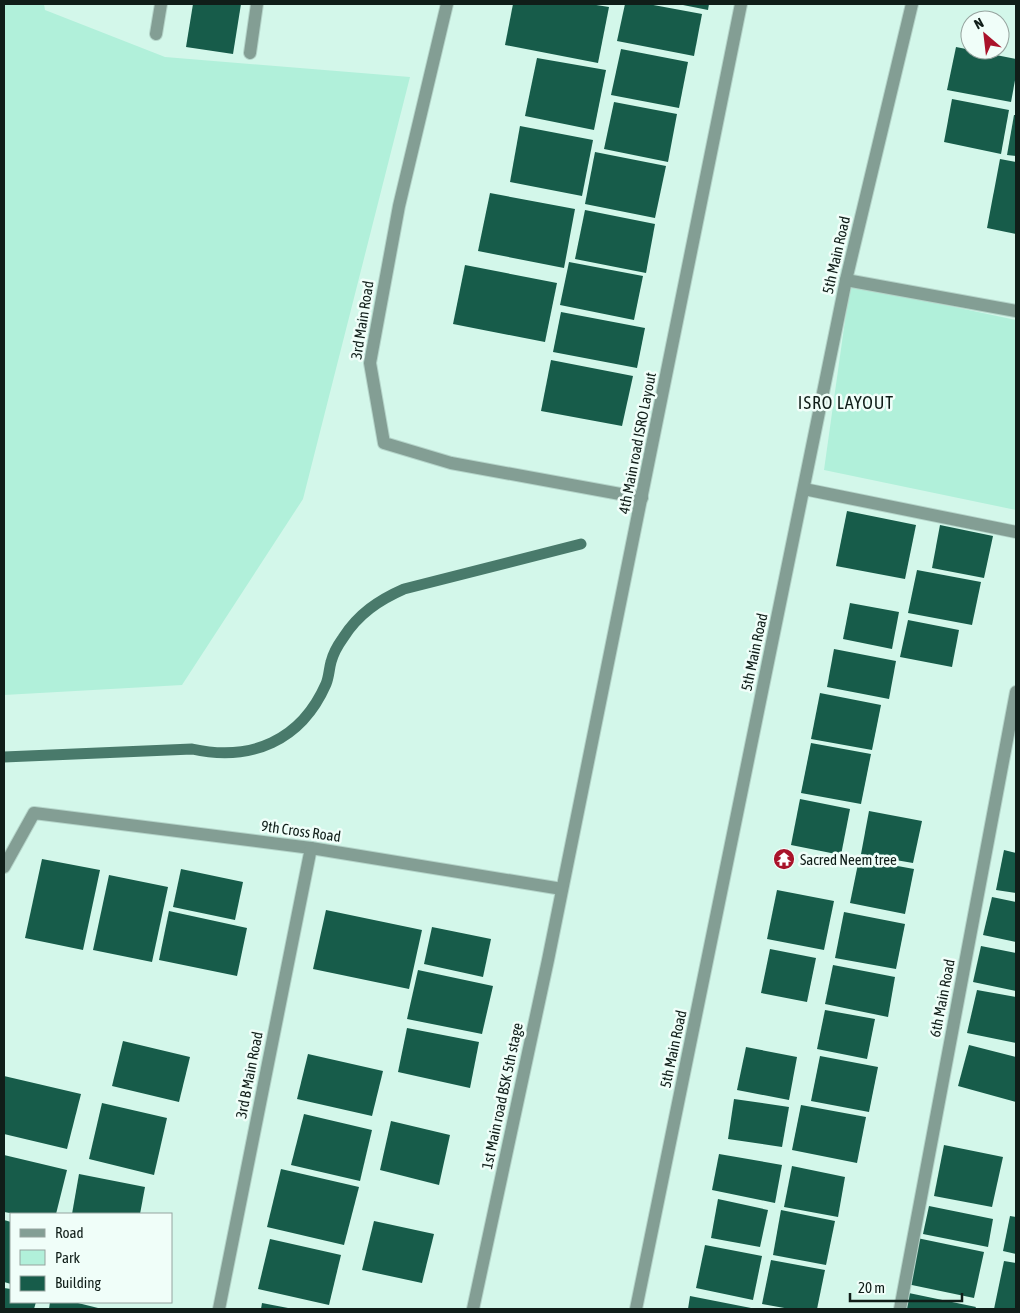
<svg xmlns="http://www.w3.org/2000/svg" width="1020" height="1313" font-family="'Asap Condensed',sans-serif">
  <rect width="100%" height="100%" fill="#d3f7ea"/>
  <!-- green -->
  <g fill="#b1f0da">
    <polygon points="4,4 44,4 45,10 165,57 410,77 303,499 182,685 4,695"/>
    <polygon points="850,285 1016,320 1016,510 824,470"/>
  </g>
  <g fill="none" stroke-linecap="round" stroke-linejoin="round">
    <!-- stream -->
    <path stroke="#497a6b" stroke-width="11" d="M4 757 192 749C251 762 301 741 326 684 329 677 329 669 331 662 333 654 338 645 343 638 358 614 379 600 404 589L581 544"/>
  </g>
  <!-- building -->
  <g fill="#175c4a">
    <polygon points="193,4 241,4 233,54 186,47"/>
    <polygon points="513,4 590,4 609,7 598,63 505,45"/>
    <polygon points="625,4 648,4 702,14 694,56 617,41"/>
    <polygon points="678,4 709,4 708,10"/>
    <polygon points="956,47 1016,59 1016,75 1011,102 947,90"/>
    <polygon points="621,49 688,62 679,108 611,95"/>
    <polygon points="537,58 606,70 594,130 525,116"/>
    <polygon points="952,99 1009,110 1001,154 944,142"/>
    <polygon points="614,102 677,114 668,162 604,149"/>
    <polygon points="1014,115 1016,115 1016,156 1007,155"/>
    <polygon points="520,126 593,140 582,196 510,182"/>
    <polygon points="595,152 666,166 655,218 585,204"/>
    <polygon points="1000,159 1016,162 1016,234 987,228"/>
    <polygon points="490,193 575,209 564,268 478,251"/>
    <polygon points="585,210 655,224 646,273 575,259"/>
    <polygon points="569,262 643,276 634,320 560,305"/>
    <polygon points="465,265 557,283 545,342 453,324"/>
    <polygon points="561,312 645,328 637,368 553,352"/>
    <polygon points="551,360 633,376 622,426 541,411"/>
    <polygon points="847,511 916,525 905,579 836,566"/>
    <polygon points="940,525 993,536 984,578 932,568"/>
    <polygon points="917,570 981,582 972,625 908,613"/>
    <polygon points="850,603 899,612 892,649 843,639"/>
    <polygon points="908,620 959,630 952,667 900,657"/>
    <polygon points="834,649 896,661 889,699 827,687"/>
    <polygon points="820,693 881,705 872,750 811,739"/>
    <polygon points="811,743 871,754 861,804 801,793"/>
    <polygon points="800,799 850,809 841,855 791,845"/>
    <polygon points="869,811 922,821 913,863 861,854"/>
    <polygon points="1004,850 1016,853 1016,893 996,890"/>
    <polygon points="42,859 100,870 83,950 25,938"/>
    <polygon points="859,859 914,869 905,914 850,903"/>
    <polygon points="181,869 243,882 235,920 173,907"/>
    <polygon points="109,875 168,887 152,962 93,950"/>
    <polygon points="777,890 834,901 824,950 767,939"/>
    <polygon points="992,897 1016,902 1016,942 983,935"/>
    <polygon points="326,910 422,930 409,989 313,969"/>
    <polygon points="169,911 247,928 237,976 159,960"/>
    <polygon points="844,912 905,924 896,969 835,958"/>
    <polygon points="432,927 491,939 483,977 424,964"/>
    <polygon points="981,946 1016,953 1016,991 973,982"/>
    <polygon points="770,949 816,958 807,1002 761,993"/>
    <polygon points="833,965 895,977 888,1017 825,1004"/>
    <polygon points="418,970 493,986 482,1034 407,1019"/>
    <polygon points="977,990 1016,997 1016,1043 967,1033"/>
    <polygon points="825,1010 875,1019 867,1059 817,1049"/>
    <polygon points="407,1028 479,1042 470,1088 398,1072"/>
    <polygon points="123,1041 190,1057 179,1102 112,1086"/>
    <polygon points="969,1045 1016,1057 1016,1102 958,1086"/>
    <polygon points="746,1047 797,1057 789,1100 737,1090"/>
    <polygon points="308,1054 383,1071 372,1116 297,1099"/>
    <polygon points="820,1056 878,1067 869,1112 811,1101"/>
    <polygon points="4,1076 81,1094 67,1149 4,1134"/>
    <polygon points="734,1099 789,1107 782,1147 728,1139"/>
    <polygon points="102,1103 167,1118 154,1175 89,1159"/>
    <polygon points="801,1105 866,1117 857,1163 792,1150"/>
    <polygon points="304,1114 372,1130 360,1181 291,1165"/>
    <polygon points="391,1121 450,1135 439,1185 380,1170"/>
    <polygon points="944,1145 1003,1157 992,1207 934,1196"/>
    <polygon points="719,1154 782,1165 775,1203 712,1190"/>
    <polygon points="4,1155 67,1170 56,1214 16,1214 4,1212"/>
    <polygon points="792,1166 845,1177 838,1217 784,1207"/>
    <polygon points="281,1169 359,1187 344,1245 267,1227"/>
    <polygon points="79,1174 145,1187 140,1214 72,1214"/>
    <polygon points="718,1199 768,1210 760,1247 711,1238"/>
    <polygon points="929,1206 993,1219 988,1247 923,1234"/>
    <polygon points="781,1210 835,1221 826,1265 773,1255"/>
    <polygon points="1010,1216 1016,1217 1016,1254 1003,1251"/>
    <polygon points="4,1220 11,1222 11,1284 4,1282"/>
    <polygon points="374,1221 434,1234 422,1283 362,1270"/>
    <polygon points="917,1238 984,1252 974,1298 907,1284"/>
    <polygon points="270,1239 341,1255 329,1305 258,1289"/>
    <polygon points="705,1245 762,1256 753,1300 696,1288"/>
    <polygon points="771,1260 825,1270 817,1309 790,1309 762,1304"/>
    <polygon points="1004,1261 1016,1263 1016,1309 994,1309"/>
    <polygon points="4,1288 11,1289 11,1302 36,1302 34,1309 4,1309"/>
    <polygon points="904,1292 976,1307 975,1309 901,1309"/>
    <polygon points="690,1296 751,1308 751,1309 688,1309"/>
    <polygon points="50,1302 74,1302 102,1309 49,1309"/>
    <polygon points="262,1303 288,1308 288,1309 261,1309"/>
  </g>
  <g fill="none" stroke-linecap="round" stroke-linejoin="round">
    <!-- service casing -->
    <g stroke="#b4d4c9" stroke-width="14">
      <polyline id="service" points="250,53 257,4"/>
    </g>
    <!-- minor casing -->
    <g stroke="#b4d4c9" stroke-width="14">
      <g id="minor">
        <polyline points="447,4 399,206 370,363 384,443 451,463 642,498"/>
        <polyline points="156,34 161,4"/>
        <polyline points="846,280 1016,311"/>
        <polyline points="804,489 1016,532"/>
        <polyline points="4,867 34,813 311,848 562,889"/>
        <polyline points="219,1309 311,848"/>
        <polyline points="636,1309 846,280 912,4"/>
        <polyline points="900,1309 1016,692"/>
      </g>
    </g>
    <!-- tertiary casing -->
    <g stroke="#b4d4c9" stroke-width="14">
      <polyline id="tertiary" points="473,1309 548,960 741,4"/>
    </g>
    <!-- service -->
    <use href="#service" stroke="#839e94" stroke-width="12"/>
    <!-- minor -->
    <use href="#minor" stroke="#839e94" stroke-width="12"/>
    <!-- tertiary -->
    <use href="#tertiary" stroke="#839e94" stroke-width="12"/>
  </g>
  <!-- icons -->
  <defs>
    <g id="temple-disc" transform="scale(1.125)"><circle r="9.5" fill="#a9132a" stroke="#f0fef9"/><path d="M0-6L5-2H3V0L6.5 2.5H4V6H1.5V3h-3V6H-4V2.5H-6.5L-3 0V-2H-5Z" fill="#fff"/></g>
  </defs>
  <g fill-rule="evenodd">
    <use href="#temple-disc" x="784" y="859"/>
  </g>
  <g text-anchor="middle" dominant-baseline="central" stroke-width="5" stroke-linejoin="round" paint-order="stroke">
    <!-- street labels -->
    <g font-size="15" fill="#101e19" stroke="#f0fef9">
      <text transform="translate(836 255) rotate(-77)">5th Main Road</text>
      <text transform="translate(362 320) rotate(-81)">3rd Main Road</text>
      <text transform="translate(637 443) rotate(-79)">4th Main road ISRO Layout</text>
      <text transform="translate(754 652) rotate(-78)">5th Main Road</text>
      <text transform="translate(301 831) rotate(8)">9th Cross Road</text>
      <text transform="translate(942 998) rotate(-79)">6th Main Road</text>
      <text transform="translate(673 1049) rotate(-78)">5th Main Road</text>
      <text transform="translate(249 1075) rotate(-79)">3rd B Main Road</text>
      <text transform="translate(502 1096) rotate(-78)">1st Main road BSK 5th stage</text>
    </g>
    <!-- poi labels -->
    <g font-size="15" fill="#101e19" stroke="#f0fef9" text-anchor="start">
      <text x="800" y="859">Sacred Neem tree</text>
    </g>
    <!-- quarter labels -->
    <g font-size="18" letter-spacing="1" fill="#101e19" stroke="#f0fef9">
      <text x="846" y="402">ISRO LAYOUT</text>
    </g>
  </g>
  <!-- border -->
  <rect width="1020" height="1313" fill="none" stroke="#101e19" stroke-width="10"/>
  <!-- legend -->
  <rect x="10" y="1213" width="162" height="90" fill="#f0fef9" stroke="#96a49f"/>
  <rect x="20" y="1229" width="25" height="8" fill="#839e94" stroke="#96a49f"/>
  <text x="55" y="1238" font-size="15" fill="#101e19">Road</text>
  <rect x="20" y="1250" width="25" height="15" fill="#b1f0da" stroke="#96a49f"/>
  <text x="55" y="1263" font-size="15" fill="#101e19">Park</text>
  <rect x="20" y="1276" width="25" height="15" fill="#175c4a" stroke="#96a49f"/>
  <text x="55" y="1288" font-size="15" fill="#101e19">Building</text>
  <!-- north arrow -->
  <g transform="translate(985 35) rotate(332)"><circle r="24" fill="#f0fef9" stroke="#96a49f"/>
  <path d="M0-4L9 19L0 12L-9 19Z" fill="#a9132a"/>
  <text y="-8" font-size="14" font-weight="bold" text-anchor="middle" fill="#101e19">N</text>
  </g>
  <!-- scale -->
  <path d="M850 1293v8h112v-8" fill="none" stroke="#101e19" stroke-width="2.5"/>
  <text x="858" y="1293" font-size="15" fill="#101e19" stroke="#f0fef9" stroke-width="4" paint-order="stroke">20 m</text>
</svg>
